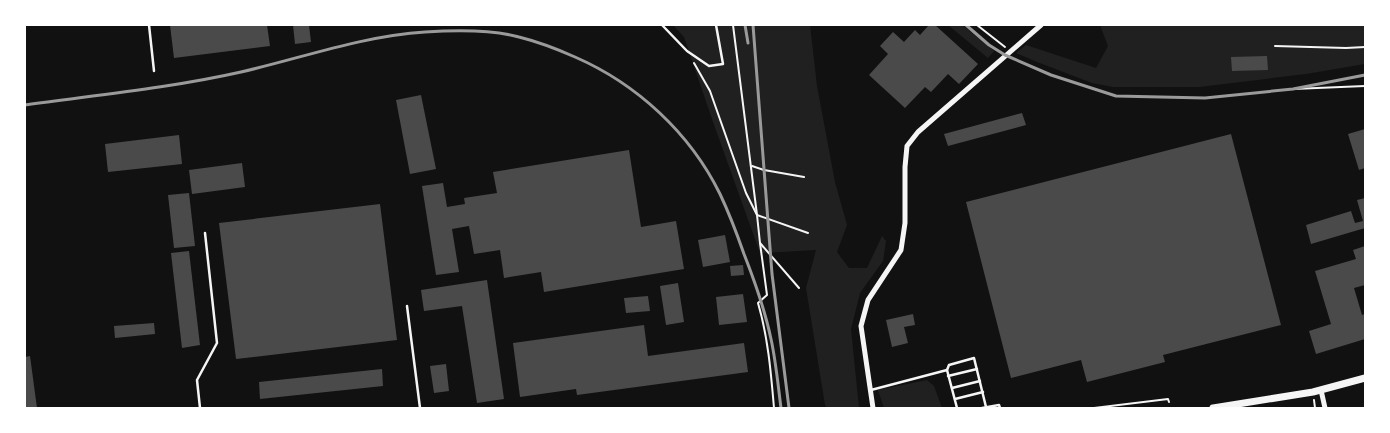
<svg xmlns="http://www.w3.org/2000/svg" width="1390" height="433" font-family="'Source Sans 3',sans-serif">
  <rect width="100%" height="100%" fill="#111"/>
  <!-- green -->
  <g fill="#202020">
    <polygon points="673,25 810,25 817,86 835,182 847,225 837,252 849,268 867,268 882,236 886,241 883,261 860,293 851,329 859,408 827,408 825,405 806,288 816,250 760,253 713,122 684,37"/>
    <polygon points="948,25 962,25 994,51 988,58"/>
    <polygon points="1100,25 1365,25 1365,64 1306,74 1199,87 1113,87 1092,83 1037,62 1016,53 1026,45 1096,68 1108,46"/>
    <polygon points="927,380 934,386 942,408 884,408 878,390"/>
  </g>
  <!-- building -->
  <g fill="#4a4a4a">
    <polygon points="170,25 267,25 270,46 174,58"/>
    <polygon points="293,25 309,25 311,42 295,44"/>
    <polygon points="929,25 935,25 978,64 959,84 948,74 931,92 925,87 905,108 869,75 888,54 880,46 893,32 904,42 915,30 920,35"/>
    <polygon points="1267,56 1268,70 1232,71 1231,57"/>
    <polygon points="421,95 436,169 410,174 396,100"/>
    <polygon points="1022,113 1026,125 948,146 944,134"/>
    <polygon points="1365,129 1365,168 1359,170 1348,134"/>
    <polygon points="1231,134 1281,325 1163,355 1165,362 1087,382 1081,360 1011,378 966,202"/>
    <polygon points="179,135 182,164 108,172 105,144"/>
    <polygon points="629,150 641,227 676,221 684,269 544,292 541,272 504,278 500,250 474,254 469,226 452,229 459,272 436,275 422,186 443,183 447,207 465,204 464,198 497,193 493,172"/>
    <polygon points="242,163 245,187 192,194 189,170"/>
    <polygon points="189,193 195,246 174,248 168,195"/>
    <polygon points="1365,198 1365,228 1311,244 1306,225 1351,211 1355,223 1363,221 1357,200"/>
    <polygon points="380,204 397,340 236,359 219,223"/>
    <polygon points="725,235 730,262 703,267 698,240"/>
    <polygon points="1365,246 1365,285 1354,288 1362,315 1365,314 1365,339 1316,354 1309,331 1331,324 1315,271 1356,259 1353,250"/>
    <polygon points="189,251 200,345 182,348 171,253"/>
    <polygon points="743,265 744,275 731,276 730,266"/>
    <polygon points="487,280 504,399 477,403 462,306 424,311 421,290"/>
    <polygon points="678,283 684,322 666,325 660,286"/>
    <polygon points="743,294 747,322 719,325 716,297"/>
    <polygon points="648,296 650,311 626,313 624,298"/>
    <polygon points="913,314 915,325 904,327 908,343 892,347 886,320"/>
    <polygon points="154,323 155,334 115,338 114,326"/>
    <polygon points="644,325 648,356 744,343 748,372 577,395 576,389 520,397 513,343"/>
    <polygon points="30,356 37,408 25,408 25,357"/>
    <polygon points="446,364 449,391 434,393 430,366"/>
    <polygon points="382,369 383,386 260,399 259,382"/>
  </g>
  <g fill="none" stroke-linecap="round" stroke-linejoin="round">
    <!-- path -->
    <g stroke="#f5f5f5" stroke-width="2">
      <polyline points="733,25 757,215 808,233"/>
      <polyline points="977,25 1005,47"/>
      <polyline points="1275,46 1346,48 1365,47"/>
      <polyline points="694,63 710,91 746,193 757,215 760,243 799,288"/>
      <polyline points="1293,89 1365,86"/>
      <polyline points="752,166 764,170 804,177"/>
      <path d="M760 243 767 295 758 303C768 337 771 373 774 408"/>
      <polyline points="1314,400 1315,408"/>
      <polyline points="1094,408 1168,399 1169,402"/>
    </g>
    <!-- service -->
    <g stroke="#f5f5f5" stroke-width="2.5">
      <polyline points="149,25 154,71"/>
      <polyline points="662,25 687,51 709,66 723,64 716,25"/>
      <polyline points="407,306 420,408"/>
      <polyline points="947,370 949,365 974,358 986,407"/>
      <polyline points="948,376 977,369"/>
      <polyline points="952,388 980,381"/>
      <polyline points="871,390 947,370 957,408"/>
      <polyline points="955,399 983,392"/>
      <polyline points="200,408 197,380 217,343 205,233"/>
      <polyline points="982,408 999,405 1000,408"/>
    </g>
    <!-- minor -->
    <g stroke="#f5f5f5" stroke-width="5">
      <polyline points="1321,390 1325,408"/>
      <polyline points="873,408 861,326 868,300 901,250 905,223 905,167 907,146 918,132 1041,25"/>
    </g>
    <!-- secondary -->
    <polyline stroke="#f5f5f5" stroke-width="7" points="1213,408 1313,392 1365,378"/>
    <!-- rail -->
    <g stroke="#9a9a9a" stroke-width="3">
      <polyline points="745,25 748,43"/>
      <polyline points="753,25 772,274 789,408"/>
      <polyline points="966,25 989,45 1005,55 1051,75 1116,96 1205,98 1293,89 1365,75"/>
      <path d="M25 105C97 95 170 88 241 72 302 58 362 36 425 32 455 30 490 29 519 37 539 42 557 49 575 57 637 84 690 133 720 194 729 213 737 234 744 254 755 282 765 310 771 339 776 362 778 385 781 408"/>
    </g>
  </g>
  <!-- border -->
  <rect width="1390" height="433" fill="none" stroke="#ffffff" stroke-width="52"/>
</svg>
